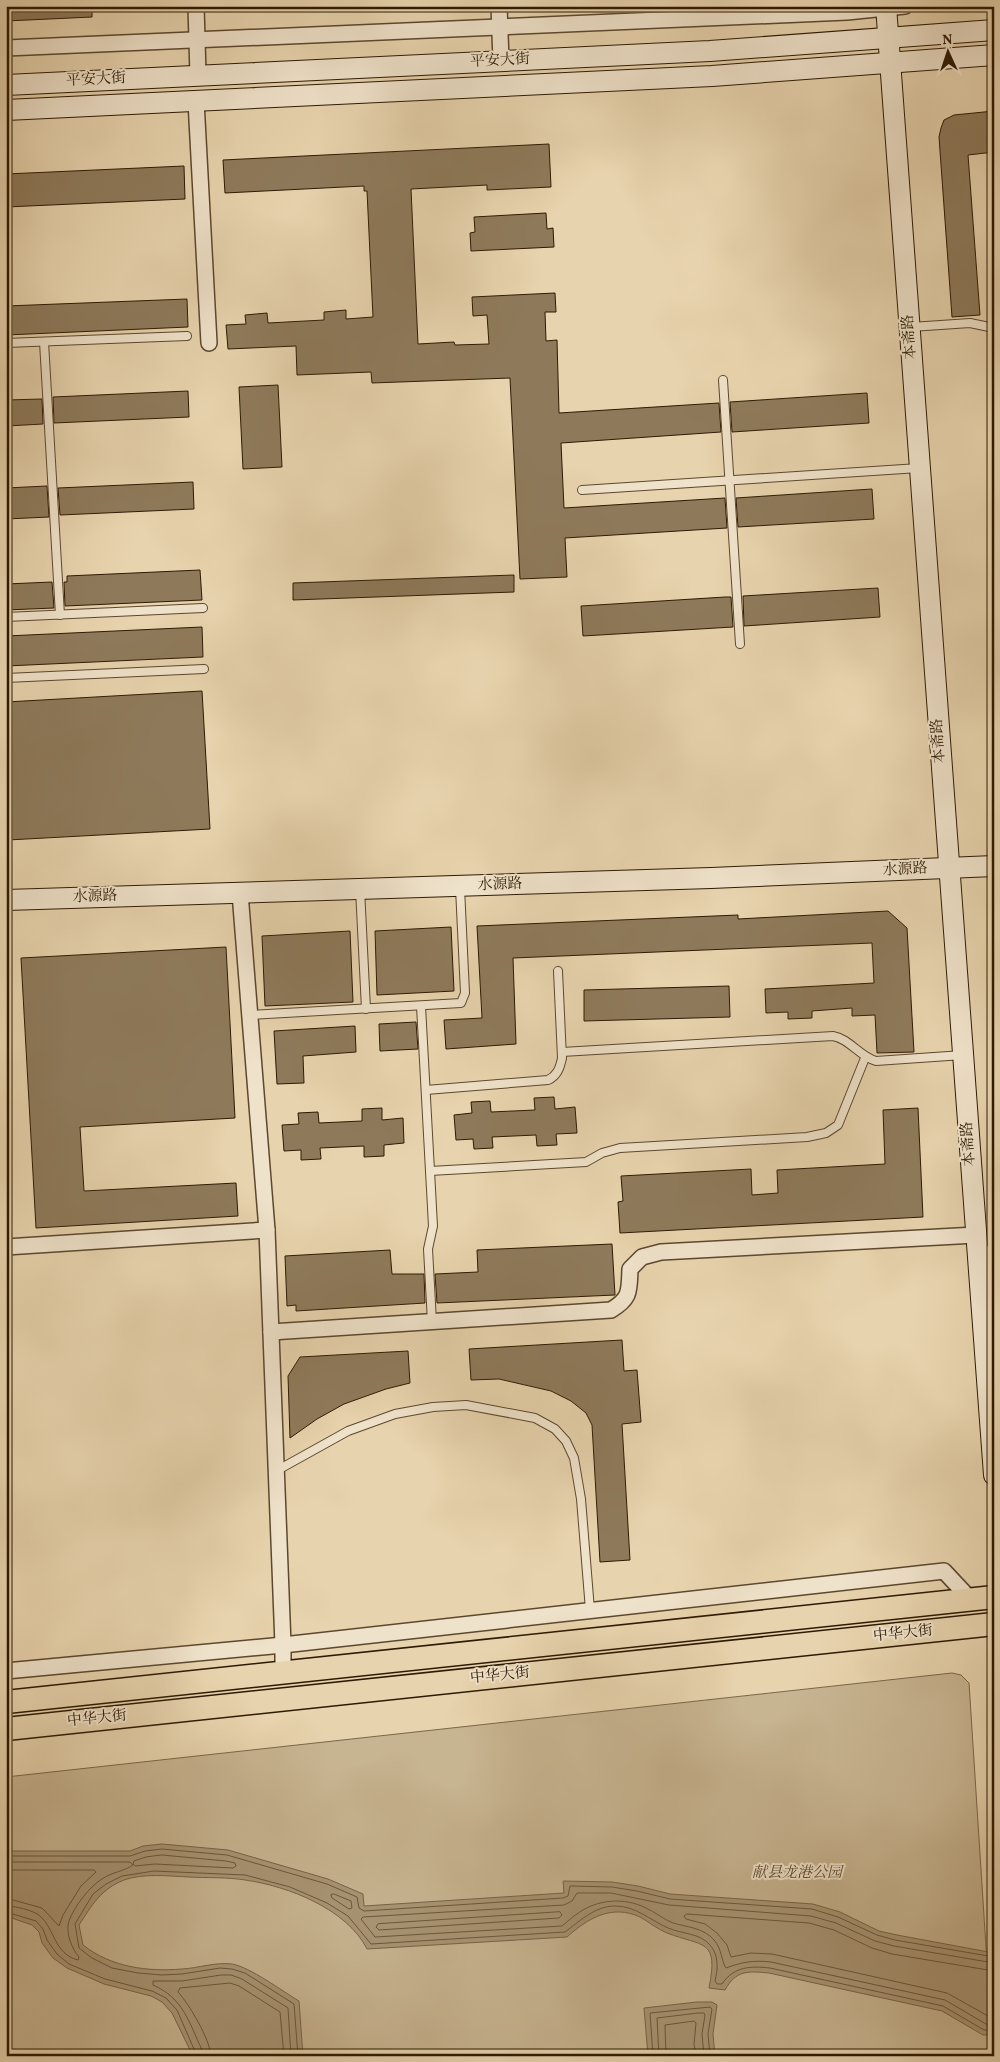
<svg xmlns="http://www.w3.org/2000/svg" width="1000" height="2062" font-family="Vollkorn,'Noto Serif SC',serif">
  <rect width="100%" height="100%" fill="#e7d3ad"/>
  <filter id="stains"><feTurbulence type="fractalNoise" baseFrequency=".004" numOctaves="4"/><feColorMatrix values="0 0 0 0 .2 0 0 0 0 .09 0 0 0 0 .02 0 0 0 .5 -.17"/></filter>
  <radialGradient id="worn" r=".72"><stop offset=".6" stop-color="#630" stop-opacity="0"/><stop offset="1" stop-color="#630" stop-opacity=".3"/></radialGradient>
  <!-- green -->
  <polygon fill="#c7b490" stroke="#7a674a" points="952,1673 961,1675 969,1683 993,2056 6,2056 6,1777"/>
  <!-- water -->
  <g fill="#a89473" stroke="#776346">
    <path d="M162 1844 228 1850 328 1879 363 1894 364 1906 564 1893 563 1881 612 1882 638 1886 670 1894 813 1904 840 1912 879 1931 897 1935 994 1953V2035H983L942 2011 769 1973C748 1971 736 1970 725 1990L709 1988C719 1938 703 1947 667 1933 657 1929 649 1922 640 1917 612 1904 588 1918 567 1937L367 1949C347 1909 288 1886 245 1880 227 1877 207 1878 188 1877 167 1876 144 1873 124 1880 101 1889 92 1905 79 1925L83 1945C111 1967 147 1972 182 1969 199 1968 215 1962 232 1964 250 1967 282 1991 299 2001L303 2056H193L172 2013 162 2002 151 1996 104 1984 67 1968 53 1958 42 1943 39 1932 32 1925 6 1916V1851H130L143 1846Z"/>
    <polygon points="697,2002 712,2002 717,2005 713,2034 715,2056 648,2056 644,2008"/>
  </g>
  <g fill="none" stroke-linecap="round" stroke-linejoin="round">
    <!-- shore -->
    <g stroke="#6a573b" stroke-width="1">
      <polygon points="162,1855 226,1861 235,1863 236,1866 233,1868 155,1864 135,1866 133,1864 134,1861 146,1857"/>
      <polyline points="6,1856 130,1856 145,1851 162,1849 227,1855 327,1884 357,1897 359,1908 364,1911 563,1898 568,1896 570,1886 612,1887 637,1891 670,1899 812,1909 838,1917 877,1935 895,1940 994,1957"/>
      <path d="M6 1862H130L133 1865C127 1870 110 1873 102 1879 89 1887 74 1907 69 1921 65 1932 72 1949 79 1957L78 1960C54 1954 55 1929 40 1916 33 1910 15 1906 6 1906"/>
      <polyline points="6,1870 94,1870 96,1872 81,1886 63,1915 59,1926 42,1908 6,1898"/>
      <polygon points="334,1894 351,1901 352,1908 349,1909 332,1898 331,1895"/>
      <polyline points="6,1912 36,1921 43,1929 47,1940 57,1954 69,1964 105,1979 152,1991 166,1998 177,2010 197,2056"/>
      <polygon points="560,1912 562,1915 559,1918 379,1930 376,1927 378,1924"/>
      <path d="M994 1963 894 1946 875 1941 836 1923 811 1916 669 1905 611 1893H577L572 1901 564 1905 363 1917 361 1919 375 1937 562 1926C567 1922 572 1917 577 1914 597 1899 624 1897 646 1908 655 1912 663 1919 673 1923 687 1927 704 1928 714 1940 722 1949 721 1960 726 1968 742 1962 754 1960 771 1962L945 2000 986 2024H994"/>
      <polyline points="994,1971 892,1954 872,1948 834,1930 809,1923 687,1914 684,1916 686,1919 705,1924 717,1933 727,1945 731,1957 751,1953 772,1954 947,1993 988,2016 994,2016"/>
      <path d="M203 2056 202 2050C189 2022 183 1998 153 1985V1981H182L221 1975H231L242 1979 288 2008 291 2056"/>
      <path d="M211 2056C210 2039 189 2004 178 1992L180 1988 230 1983 239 1986 280 2012 284 2056"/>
      <path d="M298 2056 294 2004 245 1973 232 1969 220 1968 182 1974 162 1975 138 1973 112 1968 92 1958 79 1948 75 1924 93 1894 106 1884 122 1876 154 1871 245 1875 290 1887 327 1903 348 1916 371 1944 565 1932C580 1921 595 1906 615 1906 636 1906 650 1920 668 1928 682 1934 700 1933 710 1945 719 1955 718 1969 715 1981L717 1984H722C734 1966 751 1966 770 1968L943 2006 984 2030H994"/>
      <polyline points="653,2056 650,2013 710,2007 712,2009 708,2034 710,2056"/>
      <polyline points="659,2056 657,2018 698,2013 704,2013 705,2015 702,2034 704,2056"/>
      <polyline points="666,2056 665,2025 694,2021 696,2023 694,2044 696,2056"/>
    </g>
  </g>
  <!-- building -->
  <g fill="#8e7a5b" stroke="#2d1a03">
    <polygon points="6,6 92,6 92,17 6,21"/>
    <polygon points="994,111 994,152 968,155 980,315 952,317 939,137 941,128 944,120 954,115"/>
    <polygon points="549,144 551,187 487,190 487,185 411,189 418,344 454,342 455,345 489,344 487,315 473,316 472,297 555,293 556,312 545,312 546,341 557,340 559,413 719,403 721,432 561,443 564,508 725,498 727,528 565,538 567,577 520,579 510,378 372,383 371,372 297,375 296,346 228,349 226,325 246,324 245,315 267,313 268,323 324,320 324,312 346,310 346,319 373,317 367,191 364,191 364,186 225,193 223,160"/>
    <polygon points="184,166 185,199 6,207 6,174"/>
    <polygon points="546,213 547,229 553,228 554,247 471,251 470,233 475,232 474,217"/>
    <polygon points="187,299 188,327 6,335 6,306"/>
    <polygon points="278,385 282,467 243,469 239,387"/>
    <polygon points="188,391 189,417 54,423 53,397"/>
    <polygon points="867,393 869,423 732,432 730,402"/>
    <polygon points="42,399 43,424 6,426 6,400"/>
    <polygon points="193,482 194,509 60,515 58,488"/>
    <polygon points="47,486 49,517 6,519 6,488"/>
    <polygon points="872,489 874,519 738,527 736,498"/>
    <polygon points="200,570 202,600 65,606 64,582 67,582 67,576"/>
    <polygon points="514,575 514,592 293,600 293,583"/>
    <polygon points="52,582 54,608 6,610 6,584"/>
    <polygon points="878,588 880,617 744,626 743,596"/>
    <polygon points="725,597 731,597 733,627 583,636 581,606"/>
    <polygon points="202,627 203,657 6,666 6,636"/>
    <polygon points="202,691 210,829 8,840 6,702"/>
    <polygon points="888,911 907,928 914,1052 877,1053 875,1015 852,1016 852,1008 812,1011 812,1018 788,1019 788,1012 766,1013 765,989 874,983 872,943 513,958 516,1044 446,1049 444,1020 482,1018 477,926 738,915 738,919"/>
    <polygon points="451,927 454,991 377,995 375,931"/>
    <polygon points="350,931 353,1002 265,1006 262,936"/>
    <polygon points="226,947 235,1118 80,1127 84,1191 236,1183 238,1216 36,1228 21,958"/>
    <polygon points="729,986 730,1017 584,1021 584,990"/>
    <polygon points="416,1022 418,1049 380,1051 379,1024"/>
    <polygon points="355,1026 356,1052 303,1056 304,1083 277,1084 274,1031"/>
    <polygon points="554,1097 555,1109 575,1107 577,1133 556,1134 557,1145 537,1146 536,1135 492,1137 493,1148 474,1149 473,1139 456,1140 454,1115 472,1113 471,1102 490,1101 491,1112 535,1110 534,1098"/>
    <polygon points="382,1108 382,1120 403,1118 404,1143 384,1145 384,1156 364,1157 364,1146 320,1148 321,1159 301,1160 301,1150 284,1151 282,1125 299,1124 298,1113 318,1112 319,1123 362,1121 362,1109"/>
    <polygon points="918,1108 923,1217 620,1233 618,1202 623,1201 621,1176 751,1169 752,1195 778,1193 777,1170 885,1164 883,1110"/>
    <polygon points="612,1244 615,1295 437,1303 435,1274 478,1272 477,1250"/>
    <polygon points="390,1250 392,1274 424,1274 425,1303 296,1311 296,1305 287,1306 285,1256"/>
    <polygon points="622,1340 624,1371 637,1370 641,1422 622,1424 630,1560 600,1562 592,1425 586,1413 571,1401 551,1391 499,1379 471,1380 469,1349"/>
    <polygon points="408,1351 410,1383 386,1389 344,1404 317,1419 290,1438 288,1376 300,1357"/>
  </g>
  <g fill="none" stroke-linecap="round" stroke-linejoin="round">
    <!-- lane casing -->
    <g stroke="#5c482e" stroke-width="10">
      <g id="lane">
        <polyline points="911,327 970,323 994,328"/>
        <polyline points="44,342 60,615"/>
        <polyline points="6,343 187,336"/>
        <polyline points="723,380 740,644"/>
        <polyline points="582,490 919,468"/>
        <polyline points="6,617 203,608"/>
        <polyline points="6,678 204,669"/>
        <polyline points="360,889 366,1009"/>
        <polyline points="421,1006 433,1226 428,1249 432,1322"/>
        <polyline points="250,1015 461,1003 465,993 460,888"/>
        <path d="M562 1052 833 1036C850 1039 859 1056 876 1061L963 1055"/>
        <path d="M426 1090 548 1080C557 1076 560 1068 562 1058L558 971"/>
        <polyline points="430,1171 586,1162 602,1153 620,1148 807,1137 826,1133 838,1125 865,1058"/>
        <polyline points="979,1251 994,1250"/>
        <polyline points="276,1471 348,1431 395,1414 433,1407 466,1405 535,1418 555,1429 566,1441 574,1458 581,1499 590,1610"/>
      </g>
    </g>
    <!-- street casing -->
    <g stroke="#5c482e" stroke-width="18">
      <g id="street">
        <polyline points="196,6 198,75"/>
        <polyline points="499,6 501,61"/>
        <polyline points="6,48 847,12 905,6"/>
        <polyline points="196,101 209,343"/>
        <polyline points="240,893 267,1230 283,1645 283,1673"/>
        <polyline points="6,1247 267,1230"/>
        <path d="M271 1332 611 1310C631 1298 629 1291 630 1269L642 1257 661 1252 976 1235"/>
        <polyline points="6,1671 283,1645 944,1571 971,1600"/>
      </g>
    </g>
    <!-- secondary casing -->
    <g stroke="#2d1a03" stroke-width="22">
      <g id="secondary">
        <polyline points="886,6 994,1475"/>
        <polyline points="6,85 710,51 994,30"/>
        <polyline points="6,110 712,76 994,55"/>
        <polyline points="6,900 711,878 994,866"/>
      </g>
    </g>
    <!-- primary casing -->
    <g stroke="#2d1a03" stroke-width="25">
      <g id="primary">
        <polyline points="6,1702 994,1597"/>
        <polyline points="6,1729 994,1624"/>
      </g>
    </g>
    <!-- lane -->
    <use href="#lane" stroke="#efe2ca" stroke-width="8"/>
    <!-- street -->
    <use href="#street" stroke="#efe2ca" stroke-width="15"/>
    <!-- secondary -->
    <use href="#secondary" stroke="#efe2ca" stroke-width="20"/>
    <!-- primary -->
    <use href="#primary" stroke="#e7d3ad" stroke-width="22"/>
  </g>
  <g text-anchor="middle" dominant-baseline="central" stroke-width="4" stroke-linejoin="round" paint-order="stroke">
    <!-- street labels -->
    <g font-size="15" fill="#2d1a03" stroke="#efe2ca">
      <text transform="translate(500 61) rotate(-3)">平安大街</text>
      <text transform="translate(96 80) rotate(-3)">平安大街</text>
      <text transform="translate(910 337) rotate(-94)">本斋路</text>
      <text transform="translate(939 741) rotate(-94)">本斋路</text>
      <text transform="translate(905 870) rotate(-3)">水源路</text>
      <text transform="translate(500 885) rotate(-2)">水源路</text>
      <text transform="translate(95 897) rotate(-2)">水源路</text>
      <text transform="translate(969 1144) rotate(-94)">本斋路</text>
      <text transform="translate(903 1634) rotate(-6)">中华大街</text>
      <text transform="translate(500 1676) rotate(-6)">中华大街</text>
      <text transform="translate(97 1719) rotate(-6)">中华大街</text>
    </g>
    <!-- park labels -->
    <g font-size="15" font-style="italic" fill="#5b482d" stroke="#efe2ca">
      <text x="797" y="1873">献县龙港公园</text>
    </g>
  </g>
  <!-- margin -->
  <rect width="1000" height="2062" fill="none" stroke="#e7d3ad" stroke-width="25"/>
  <rect x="8" y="8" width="985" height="2047" fill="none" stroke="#2d1a03" stroke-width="2.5"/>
  <rect x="12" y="12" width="975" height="2037" fill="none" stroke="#2d1a03"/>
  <!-- north arrow -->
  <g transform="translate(948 52) rotate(357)" stroke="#efe2ca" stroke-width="4" paint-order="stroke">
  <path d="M0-4L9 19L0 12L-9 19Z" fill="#2d1a03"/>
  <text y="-8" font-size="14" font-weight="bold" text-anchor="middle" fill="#2d1a03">N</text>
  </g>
  <rect width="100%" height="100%" filter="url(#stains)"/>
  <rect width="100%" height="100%" fill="url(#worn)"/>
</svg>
